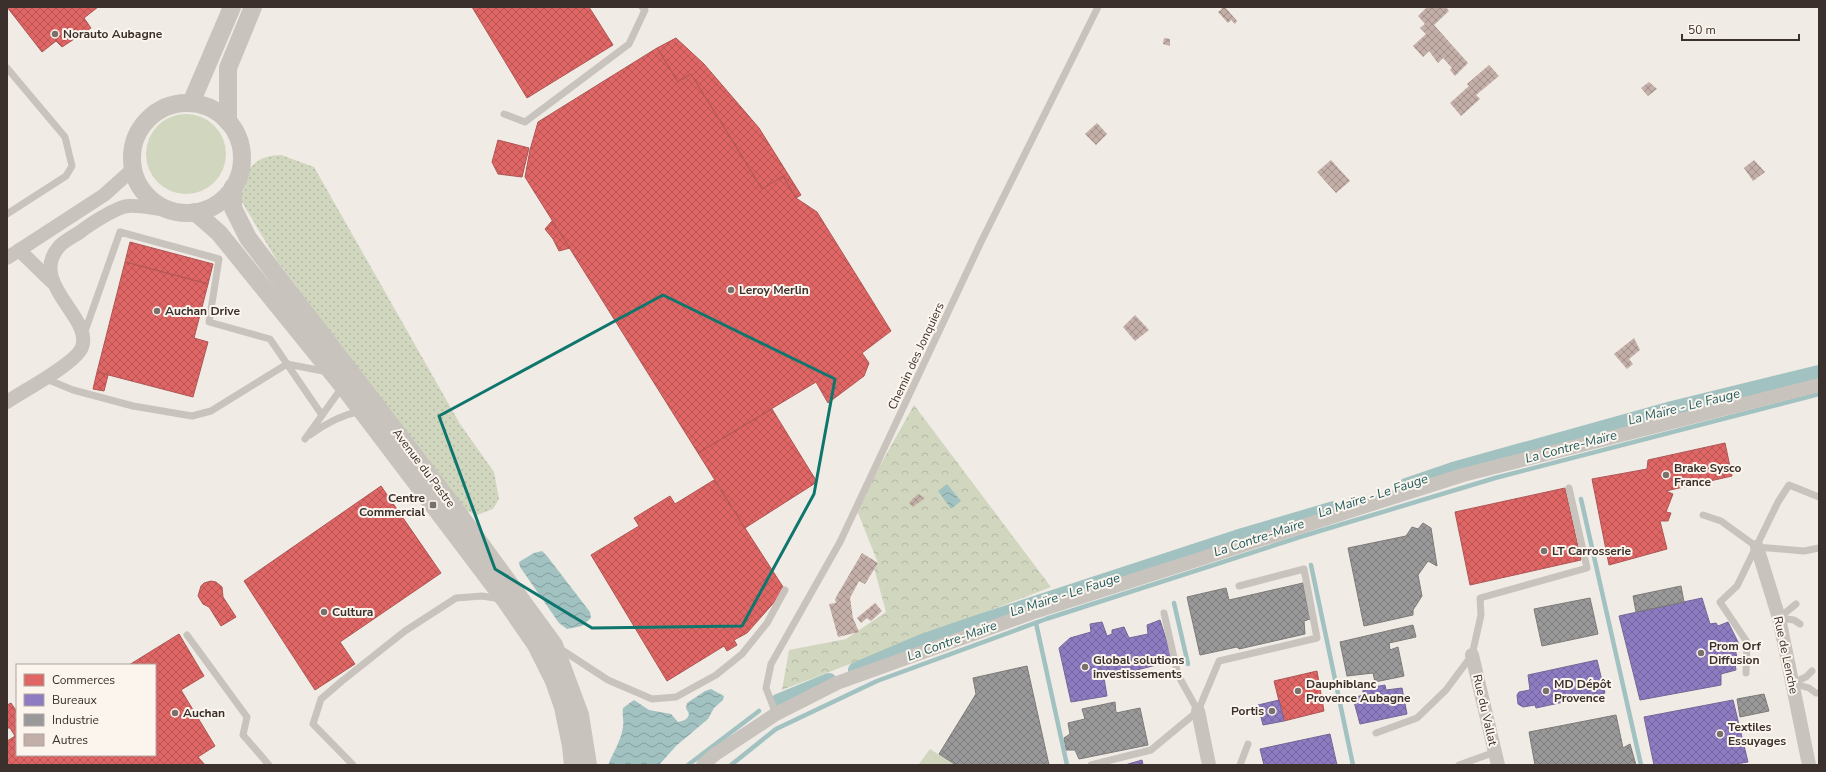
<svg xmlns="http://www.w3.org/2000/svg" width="1826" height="772" font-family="'Nunito Sans',sans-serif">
  <defs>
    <pattern id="forest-crowns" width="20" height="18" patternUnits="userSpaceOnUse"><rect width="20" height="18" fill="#d1d6bf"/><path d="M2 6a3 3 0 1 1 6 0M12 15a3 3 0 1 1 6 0" fill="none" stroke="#b4b8a4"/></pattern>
    <pattern id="park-dots" width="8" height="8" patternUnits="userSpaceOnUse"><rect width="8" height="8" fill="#d1d6bf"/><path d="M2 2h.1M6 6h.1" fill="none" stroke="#b4b8a4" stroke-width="1.8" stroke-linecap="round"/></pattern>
    <pattern id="water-waves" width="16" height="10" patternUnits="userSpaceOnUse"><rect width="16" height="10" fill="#a1c2c1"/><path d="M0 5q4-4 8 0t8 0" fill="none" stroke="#849e9d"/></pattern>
    <pattern id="shops-cross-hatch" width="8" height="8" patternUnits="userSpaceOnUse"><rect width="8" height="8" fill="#e06666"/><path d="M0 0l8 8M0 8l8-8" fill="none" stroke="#b75454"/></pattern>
    <pattern id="offices-cross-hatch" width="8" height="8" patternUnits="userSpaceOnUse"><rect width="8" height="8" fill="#8e7cc3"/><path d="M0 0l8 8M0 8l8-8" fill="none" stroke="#75669f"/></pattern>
    <pattern id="industry-cross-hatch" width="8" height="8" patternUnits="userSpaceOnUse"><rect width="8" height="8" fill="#999"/><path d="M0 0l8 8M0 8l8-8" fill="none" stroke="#7e7d7d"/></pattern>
    <pattern id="building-cross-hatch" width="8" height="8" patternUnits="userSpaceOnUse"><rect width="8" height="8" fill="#c3afa7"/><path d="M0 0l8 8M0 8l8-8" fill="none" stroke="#a08f88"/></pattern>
  </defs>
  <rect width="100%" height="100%" fill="#f0ebe5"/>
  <!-- grass -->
  <g fill="#d1d6bf">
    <circle cx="186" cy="154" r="40"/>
    <polygon points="930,749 955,765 922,765 919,764"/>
  </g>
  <!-- forest -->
  <polygon fill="url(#forest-crowns)" points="914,405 1051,587 782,690 789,650 846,639 886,612 874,568 878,563 856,508"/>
  <!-- park -->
  <path fill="url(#park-dots)" d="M281 155 314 167 460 424 494 472 499 499 493 509 477 515 460 508 276 259 233 187C249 170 255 155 281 155Z"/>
  <!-- water -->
  <g fill="url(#water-waves)">
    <polygon points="947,484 961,501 951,509 938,491"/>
    <polygon points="542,551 547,556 590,612 591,618 582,626 567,629 559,623 520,567 519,562 534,553"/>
    <path d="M711 689 724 696 723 700 714 708 708 719 676 746 659 765H608C613 753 621 741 623 727 624 721 622 715 623 708L634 700 649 710 671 714 678 722C684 721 688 719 689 714L686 708 687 703 705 691Z"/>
  </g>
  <!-- shops -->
  <g fill="url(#shops-cross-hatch)" stroke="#ae5654">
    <polygon points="7,7 98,7 84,18 91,28 62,47 56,41 42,52"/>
    <polygon points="472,7 589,7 613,45 527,98"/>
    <polygon points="676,38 704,64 759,128 801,195 796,198 783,176 762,189 691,74 678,82 657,48"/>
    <polygon points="657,48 678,82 691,74 762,189 783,176 796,198 817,212 891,331 862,353 869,363 864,376 828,403 816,382 698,453 525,177 530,150 538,122"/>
    <polygon points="498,140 529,148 522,177 498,174 492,162"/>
    <polygon points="552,221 570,248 559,251 553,239 545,229"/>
    <polygon points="130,242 213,264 208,284 125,262"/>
    <polygon points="125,262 208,284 194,338 208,342 193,397 97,372"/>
    <polygon points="97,372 108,375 104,391 93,389"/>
    <polygon points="772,409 817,482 745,528 698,453"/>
    <polygon points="1725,443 1732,476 1666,491 1673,494 1666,512 1671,513 1668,521 1660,521 1667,549 1609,565 1592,479 1647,469 1648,460"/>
    <polygon points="714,480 785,590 747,633 734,640 737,645 727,651 724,646 667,681 591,555 639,526 634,518 670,496 675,504"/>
    <polygon points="381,486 441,573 340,642 355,664 315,690 244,581"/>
    <polygon points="1565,488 1581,560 1470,585 1455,512"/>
    <polygon points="211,581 216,582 222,587 223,597 236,617 221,626 209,607 203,604 198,596 201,586 204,583"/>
    <polygon points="179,634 204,676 181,690 215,746 198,757 205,765 7,765 7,741 17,735 17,755 155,755 155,665 129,665"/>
    <polygon points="1317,671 1324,711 1284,721 1274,681"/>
    <polygon points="11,703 17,712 17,735 15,736 10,728 7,728 7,705"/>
  </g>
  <!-- offices -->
  <g fill="url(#offices-cross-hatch)" stroke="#756595">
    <polygon points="1702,598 1710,624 1716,623 1718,626 1728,622 1739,644 1735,648 1738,663 1735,663 1736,670 1721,674 1721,685 1640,700 1619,616"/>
    <polygon points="1160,620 1173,661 1104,678 1107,696 1071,702 1059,648 1070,638 1091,632 1090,624 1102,622 1107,636 1112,634 1112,630 1124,627 1129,638 1148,634 1147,625"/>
    <polygon points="1597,660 1605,693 1536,708 1535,705 1523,707 1518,704 1517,695 1519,692 1530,690 1528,675"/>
    <polygon points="1385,685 1386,690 1402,688 1407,714 1360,724 1353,698 1363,695 1363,689"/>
    <polygon points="1279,700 1284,721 1263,725 1258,705"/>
    <polygon points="1733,700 1748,762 1729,765 1654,765 1644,717"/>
    <polygon points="1330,734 1337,765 1264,765 1260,749"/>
    <polygon points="1142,760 1143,765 1125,765"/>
  </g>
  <!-- industry -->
  <g fill="url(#industry-cross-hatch)" stroke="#7d7a78">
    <polygon points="1423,523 1431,528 1437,566 1428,561 1418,575 1422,596 1413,610 1413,615 1364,626 1348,548 1406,536 1412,527 1418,529"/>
    <polygon points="1303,583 1310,619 1304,621 1305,634 1239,649 1237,647 1200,655 1187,597 1226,588 1229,600"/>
    <polygon points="1681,586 1684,602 1636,612 1633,596"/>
    <polygon points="1590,598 1598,634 1542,646 1534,609"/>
    <polygon points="1413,625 1416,637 1389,643 1390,650 1398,647 1404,676 1375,682 1373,673 1347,676 1340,642"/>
    <polygon points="1027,666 1049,765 956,765 939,754 976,694 973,678"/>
    <polygon points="1764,694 1769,711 1740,717 1737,699"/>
    <polygon points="1115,702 1116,713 1140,708 1148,745 1079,759 1075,750 1066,750 1064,738 1070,734 1068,723 1085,719 1082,709"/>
    <polygon points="1616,715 1623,748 1630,744 1636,765 1535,765 1529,732"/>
  </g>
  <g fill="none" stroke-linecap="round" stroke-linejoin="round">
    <!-- stream -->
    <g stroke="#a1c2c1" stroke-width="4.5">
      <polyline points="1581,499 1641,765"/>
      <polyline points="1311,565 1353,765"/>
      <polyline points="1174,603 1188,664"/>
      <polyline points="1036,623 1067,765"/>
      <polyline points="688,765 759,711"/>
      <polyline points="731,765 776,729 877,681 1046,619 1303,536 1495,478 1819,394"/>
    </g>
    <!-- canal -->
    <g stroke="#a1c2c1" stroke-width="16">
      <polyline points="1406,486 1453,470 1672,409 1819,373"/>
      <polyline points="856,670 922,642 977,623 1236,538 1334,509"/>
      <polyline points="778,702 829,681"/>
    </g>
  </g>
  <!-- building -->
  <g fill="url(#building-cross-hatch)">
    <polygon points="1220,7 1225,7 1237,21 1235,24 1231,20 1228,23 1218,12 1222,9"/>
    <polygon points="1427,7 1446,7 1449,11 1434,25 1468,63 1455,76 1450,70 1452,68 1443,58 1438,63 1429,51 1423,57 1413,46 1426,34 1420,28 1425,24 1418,16"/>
    <polygon points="1164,38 1170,39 1170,46 1163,44"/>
    <polygon points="1489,65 1499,76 1476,95 1480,99 1461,116 1450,103 1469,86 1467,84"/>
    <polygon points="1649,82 1657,89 1648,96 1641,88"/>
    <polygon points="1097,123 1107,134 1096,145 1085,134"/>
    <polygon points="1331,160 1350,181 1336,193 1317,172"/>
    <polygon points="1754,160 1765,172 1753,181 1744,168"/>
    <polygon points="1135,315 1149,330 1135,341 1123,327"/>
    <polygon points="1634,338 1640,350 1629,359 1633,364 1627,369 1614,354"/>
    <polygon points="918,494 925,498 913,507 909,503"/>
    <polygon points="862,553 878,563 865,584 859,581 850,598 853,618 859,632 838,637 829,604 836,603 835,599"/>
    <polygon points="875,603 882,611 871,621 867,618 861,623 857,618"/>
  </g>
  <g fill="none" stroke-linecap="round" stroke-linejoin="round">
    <!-- service -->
    <g stroke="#c9c3be" stroke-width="7">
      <polyline points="7,68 65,137 72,166 66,176 7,214"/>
      <polyline points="504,114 525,122 629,44 645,10 642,7"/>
      <polyline points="287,364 322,415"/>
      <polyline points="287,364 328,372"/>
      <polyline points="44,378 73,390 133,406 192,416 211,411 287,364 270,339 209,322 219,259 120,232 84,334"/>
      <path d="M310 435C326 423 341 415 361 411"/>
      <polyline points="305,439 343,386"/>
      <polyline points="1703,515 1721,521 1757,547 1804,551 1819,548"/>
      <polyline points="1164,613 1178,675 1198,711"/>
      <polyline points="1779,618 1796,604"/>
      <polyline points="1779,618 1794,620 1800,624"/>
      <polyline points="187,635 247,717 243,735 269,765"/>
      <polyline points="559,648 608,680 652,699 676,697 716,675 742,654 767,623 785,590"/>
      <polyline points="1746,673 1747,642 1720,602 1737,586 1778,502 1789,485 1819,497"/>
      <polyline points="1792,683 1809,688 1816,693"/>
      <polyline points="1792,683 1806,677 1812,671"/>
      <polyline points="776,714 766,688 771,664 840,542 981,242 1098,7"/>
      <polyline points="1376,733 1417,718 1446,690 1472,655 1481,615 1480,598 1587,568 1569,488"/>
      <polyline points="353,765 313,724 321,699 342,681 405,631 456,598 482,596 501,599"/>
      <polyline points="1091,765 1151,750 1198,711 1219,661 1317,638 1304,569 1239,586"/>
      <polyline points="1240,765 1248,744"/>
      <polyline points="1459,765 1495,752"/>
    </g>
    <!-- minor -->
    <g stroke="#c9c3be" stroke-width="14">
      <polyline points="19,250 52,282"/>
      <polyline points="7,258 104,195 133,169"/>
      <path d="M7 402C23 391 77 363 82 347 93 318 29 283 58 248 63 241 73 237 80 232 89 225 116 207 128 206 141 205 156 209 170 210"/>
      <polyline points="1757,547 1779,618 1809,765"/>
      <polyline points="1472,655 1498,765"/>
      <polyline points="1198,711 1209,765"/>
      <polyline points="703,765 714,755 776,714 837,683 1037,611 1463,475 1819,385"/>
    </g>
    <!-- tertiary -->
    <g stroke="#c9c3be" stroke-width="18">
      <polyline points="191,103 232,7"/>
      <circle cx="187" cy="158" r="55"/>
      <polyline points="228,122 228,68 253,7"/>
      <polyline points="233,187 233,208 248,238 452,505 554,645 580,715 588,765"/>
      <polyline points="195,212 219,233 343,386 505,600 536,645 554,681 563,707 571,746 573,765"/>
    </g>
  </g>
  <!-- marked area -->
  <path fill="none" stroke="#0f766e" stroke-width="3" stroke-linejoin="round" d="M663 295 835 379 814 494 742 626 592 628 495 569 439 416Z"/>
  <!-- markers -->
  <g fill="#7a716c" stroke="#fbf5ee" stroke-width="1.5">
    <circle cx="55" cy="34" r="4"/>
    <circle cx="731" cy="290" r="4"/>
    <circle cx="157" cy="311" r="4"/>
    <circle cx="1666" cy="475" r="4"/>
    <rect x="429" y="501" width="8" height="8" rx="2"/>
    <circle cx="1544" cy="551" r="4"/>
    <circle cx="324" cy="612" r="4"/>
    <circle cx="1701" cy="653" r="4"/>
    <circle cx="1085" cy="667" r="4"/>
    <circle cx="1298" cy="691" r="4"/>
    <circle cx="1546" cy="691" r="4"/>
    <circle cx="1272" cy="711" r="4"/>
    <circle cx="175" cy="713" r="4"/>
    <circle cx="1720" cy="734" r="4"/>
  </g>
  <g text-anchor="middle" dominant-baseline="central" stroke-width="4" stroke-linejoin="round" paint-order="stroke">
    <!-- poi labels -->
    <g font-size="12" font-weight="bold" fill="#3b302b" stroke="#fbf5ee" text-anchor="start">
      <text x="63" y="34">Norauto Aubagne</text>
      <text x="739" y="290">Leroy Merlin</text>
      <text x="165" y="311">Auchan Drive</text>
      <text x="1674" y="468">Brake Sysco<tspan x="1674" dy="14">France</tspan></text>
      <text x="425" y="498" text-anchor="end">Centre<tspan x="425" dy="14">Commercial</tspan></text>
      <text x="1552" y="551">LT Carrosserie</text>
      <text x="332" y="612">Cultura</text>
      <text x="1709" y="646">Prom Orf<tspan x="1709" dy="14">Diffusion</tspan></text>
      <text x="1093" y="660">Global solutions<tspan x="1093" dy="14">investissements</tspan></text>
      <text x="1306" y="684">Dauphiblanc<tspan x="1306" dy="14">Provence Aubagne</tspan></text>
      <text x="1554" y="684">MD Dépôt<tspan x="1554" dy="14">Provence</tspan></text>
      <text x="1264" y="711" text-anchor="end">Portis</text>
      <text x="183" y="713">Auchan</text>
      <text x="1728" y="727">Textiles<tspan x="1728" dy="14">Essuyages</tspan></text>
    </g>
    <!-- street labels -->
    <g font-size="12" fill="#3b302b" stroke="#fbf5ee">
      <text transform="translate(916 356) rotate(-65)">Chemin des Jonquiers</text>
      <text transform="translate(424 468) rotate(53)">Avenue du Pastre</text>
      <text transform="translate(1786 655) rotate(78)">Rue de Lenche</text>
      <text transform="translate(1485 710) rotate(77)">Rue du Vallat</text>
    </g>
    <!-- water labels -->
    <g font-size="13" font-style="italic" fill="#1f5a5e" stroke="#fbf5ee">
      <text transform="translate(1684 407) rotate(-14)">La Maïre - Le Fauge</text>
      <text transform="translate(1571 447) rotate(-15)">La Contre-Maïre</text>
      <text transform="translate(1373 496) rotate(-18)">La Maïre - Le Fauge</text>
      <text transform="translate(1259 538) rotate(-18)">La Contre-Maïre</text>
      <text transform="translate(1065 595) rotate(-18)">La Maïre - Le Fauge</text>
      <text transform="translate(952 641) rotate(-20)">La Contre-Maïre</text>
    </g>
  </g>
  <!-- border -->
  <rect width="1826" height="772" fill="none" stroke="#3b302b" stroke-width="16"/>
  <!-- legend -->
  <rect x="16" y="664" width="140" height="92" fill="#fbf5ee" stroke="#aea6a0"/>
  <rect x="24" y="674" width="20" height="12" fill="#e06666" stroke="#aea6a0"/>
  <text x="52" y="684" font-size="12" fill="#3b302b">Commerces</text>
  <rect x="24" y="694" width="20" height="12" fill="#8e7cc3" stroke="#aea6a0"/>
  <text x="52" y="704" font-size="12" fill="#3b302b">Bureaux</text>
  <rect x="24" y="714" width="20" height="12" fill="#999999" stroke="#aea6a0"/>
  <text x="52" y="724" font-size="12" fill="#3b302b">Industrie</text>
  <rect x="24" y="734" width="20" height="12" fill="#c3afa7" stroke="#aea6a0"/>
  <text x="52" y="744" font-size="12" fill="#3b302b">Autres</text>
  <!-- scale -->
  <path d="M1682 34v6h117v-6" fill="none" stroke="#3b302b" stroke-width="2"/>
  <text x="1688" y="34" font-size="12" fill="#3b302b" stroke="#fbf5ee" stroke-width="3" paint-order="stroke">50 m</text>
</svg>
